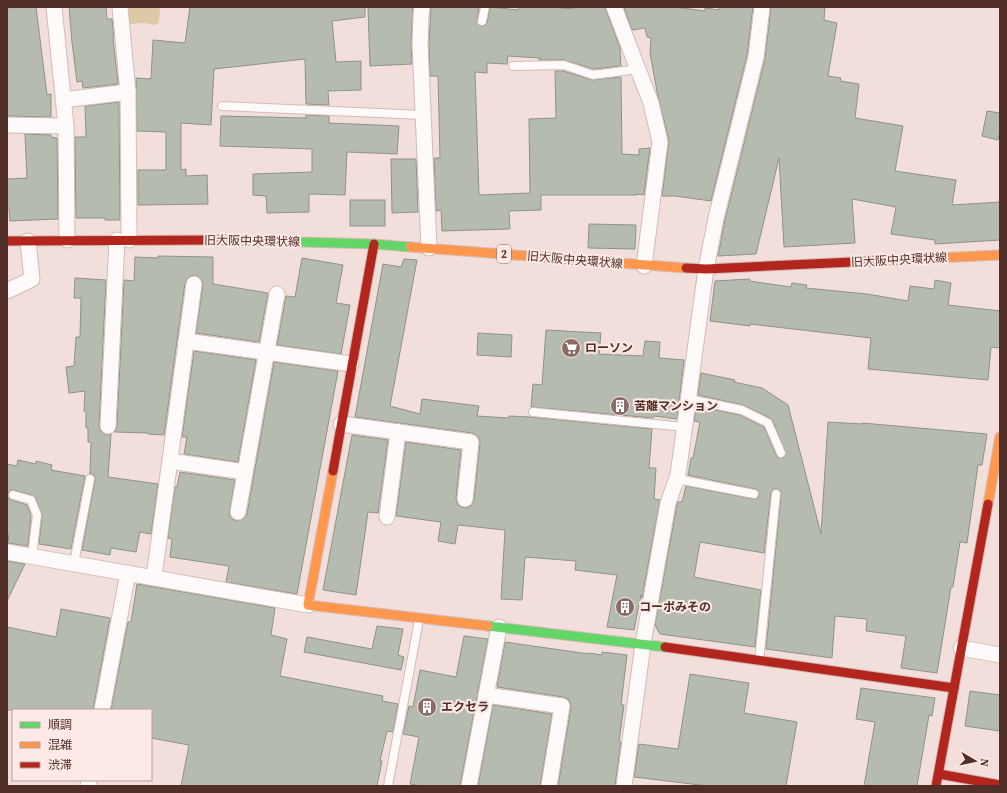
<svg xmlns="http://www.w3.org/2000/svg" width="1007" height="793" font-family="'Source Serif 4','Noto Sans JP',serif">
  <rect width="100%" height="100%" fill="#f2deda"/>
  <!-- green -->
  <polygon fill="#dec9a6" points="127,7 160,7 159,22 155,25 144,23 128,24"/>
  <!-- building -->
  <g fill="#b6bbaf" stroke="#8e9387">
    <polygon points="19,7 36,7 47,95 51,94 51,117 7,116 7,8"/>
    <polygon points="69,7 106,7 107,19 112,19 114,38 113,38 118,84 83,88 82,81 77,82 72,42"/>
    <polygon points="190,7 365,7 365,17 332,21 336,62 361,61 361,90 328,91 329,105 306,104 305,59 214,69 211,125 181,123 181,170 186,169 186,176 207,175 208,204 138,205 138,170 166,170 166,132 137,131 136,78 151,79 153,40 185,43"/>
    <polygon points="368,7 413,7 411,44 412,64 370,66"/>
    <polygon points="431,7 479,7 477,22 481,26 484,26 487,23 490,7 518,10 518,7 551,7 574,9 574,7 605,7 620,48 621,66 594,69 564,60 539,60 540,58 508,56 507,64 487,63 487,73 475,72 479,195 530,193 529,119 556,118 555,71 563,71 592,80 621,77 622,154 639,155 639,149 650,148 644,195 637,194 637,195 541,195 541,210 509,211 510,229 442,231 441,210 436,211 434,158 440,158 438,76 430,76 429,44"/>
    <polygon points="624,7 674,7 705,11 705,8 719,10 719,7 753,7 747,55 711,201 675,196 662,196 669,140 658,97 650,53 651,38 647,37 645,28 632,30"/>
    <polygon points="771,7 825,7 824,20 837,23 828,76 841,78 840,81 859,84 855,118 903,126 895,171 956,180 952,205 1000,202 1000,240 935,244 935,240 891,234 896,207 852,199 855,243 784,247 779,158 756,254 718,256 725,220 765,59"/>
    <polygon points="119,102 120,220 105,220 105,218 76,218 75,137 86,137 85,106"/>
    <polygon points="987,111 1000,113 1000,130 998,140 982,136"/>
    <polygon points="306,115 329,116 329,123 399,126 397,154 347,152 345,195 309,194 309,212 267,213 266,196 253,195 253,174 312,172 312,149 220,146 221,116 306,118"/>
    <polygon points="25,134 51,135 51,137 57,138 58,219 10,221 9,208 7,208 7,179 27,178"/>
    <polygon points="391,159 416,159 418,212 392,213"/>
    <rect x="350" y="200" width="35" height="26"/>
    <polygon points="589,224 636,225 635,249 588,248"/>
    <polygon points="158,256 213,257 213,284 268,293 259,342 196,333 203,285 202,280 199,277 195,275 190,276 187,279 185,283 164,435 148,434 148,433 115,432 117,426 124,280 134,281 135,257 158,258"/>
    <polygon points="302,258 343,265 336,303 350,305 341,354 277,345 286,296 295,297"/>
    <polygon points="404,259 417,260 390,406 420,414 422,399 479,406 477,416 509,418 509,416 530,417 652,429 649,468 656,468 654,499 660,500 642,598 641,595 634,630 607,627 617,575 575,570 576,561 525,557 522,600 501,599 505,530 458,525 455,544 438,541 441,522 396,516 406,442 461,450 456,498 457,503 459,506 464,508 469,507 472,505 474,500 480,443 479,438 476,435 472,433 355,417 383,264 401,267"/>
    <polygon points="75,278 106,280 99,426 100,430 103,433 107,435 111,434 108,477 158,484 151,534 140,532 136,552 111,548 110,555 82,550 95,480 94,475 90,474 91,442 88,442 88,428 86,428 86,411 84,411 85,391 69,393 66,367 74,366 76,337 80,337 81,298 74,298"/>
    <polygon points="750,279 749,281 791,287 792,283 807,285 806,288 867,294 908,301 910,286 934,289 935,280 951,283 948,305 1000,311 1000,348 991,347 988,380 868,369 871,338 750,324 750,326 710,321 715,281"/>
    <polygon points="546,330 601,333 599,354 643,356 645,341 660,342 659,358 684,360 677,419 654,416 653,418 531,407 533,384 542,385"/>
    <polygon points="478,333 512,335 511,357 477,355"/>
    <polygon points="194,351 256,360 238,462 184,454 187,437 182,437"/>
    <polygon points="274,362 338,371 297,594 226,582 229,566 170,557 172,539 168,538 175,487 177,487 180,472 235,480 229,515 232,519 237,521 241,520 245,517 247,514"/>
    <polygon points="701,373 735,380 734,382 762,388 788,405 821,534 828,422 862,424 862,423 987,434 982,465 978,465 967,543 960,542 953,587 951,587 937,673 901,668 906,636 866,631 867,619 835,616 832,658 766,649 781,495 781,491 777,489 773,489 771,493 764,553 700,542 694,577 761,590 755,647 660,634 655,625 677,505 678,502 682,502 686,486 753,499 758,498 759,495 758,490 755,489 688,475 691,458 693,458 700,422 694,421 696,406 740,415 764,427 777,457 783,458 786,454 773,421 770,418 743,405 698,395"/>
    <polygon points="352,435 388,440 378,513 368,512 356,595 323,590"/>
    <polygon points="18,460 36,464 36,461 52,465 51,470 85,476 71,549 39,544 42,515 36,498 32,495 14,490 11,490 8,493 9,499 27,505 31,516 28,546 8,543 9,534 7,533 7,464 17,466"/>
    <polygon points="7,561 25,564 7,601"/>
    <polygon points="137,584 275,608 271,635 287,639 280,676 383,696 382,701 398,704 393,732 387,731 380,761 382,761 377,786 181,786 189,745 151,738 151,710 111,710 128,622 131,622"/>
    <polygon points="61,609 110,618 93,710 7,710 7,627 56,637"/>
    <polygon points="377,626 403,629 398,655 404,657 401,670 304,652 307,637 372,649"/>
    <polygon points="464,636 488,639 460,786 421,786 410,784 419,737 403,734 409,706 413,707 420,670 456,677"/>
    <polygon points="505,642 589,654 589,653 602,655 602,652 627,655 621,705 624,705 619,742 621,742 615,786 558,786 571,707 570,703 568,699 563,697 497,687"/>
    <polygon points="690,674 749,683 744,713 797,722 786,786 708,786 634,777 639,744 678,749"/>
    <polygon points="861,688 935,698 932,716 929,715 917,786 864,786 875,722 856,719"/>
    <polygon points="970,691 1000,695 1000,731 965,726"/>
    <polygon points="493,705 552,714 540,786 478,786"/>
  </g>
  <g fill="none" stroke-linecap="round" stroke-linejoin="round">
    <!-- lane casing -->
    <g stroke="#d5bab5" stroke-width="10">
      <g id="lane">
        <polyline points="482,21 485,7"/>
        <polyline points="513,66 564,65 593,75 638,69"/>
        <polyline points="222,106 423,115"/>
        <polyline points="689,399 742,410 768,423 781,453"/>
        <polyline points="533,412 685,427"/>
        <polyline points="677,479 754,494"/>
        <polyline points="13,495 31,500 37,515 32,556"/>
        <polyline points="74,563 90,479"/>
        <polyline points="759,661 776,494"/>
        <polyline points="388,786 419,620"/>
      </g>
    </g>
    <!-- street casing -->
    <g stroke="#d5bab5" stroke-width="17">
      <g id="street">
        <polyline points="54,7 66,126 67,240"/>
        <polyline points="120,7 128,92 129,240"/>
        <polyline points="422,7 421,15 420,44 429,248"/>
        <polyline points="614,7 651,103 660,142 644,266"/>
        <polyline points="63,100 128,92"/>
        <polyline points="7,125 66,126"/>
        <polyline points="7,291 32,279 28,241"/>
        <polyline points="186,341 351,364"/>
        <polyline points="341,424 471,442 465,499"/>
        <polyline points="108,426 117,240"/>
        <polyline points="170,461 245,472"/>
        <polyline points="238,512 277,294"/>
        <polyline points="387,517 398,432"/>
        <polyline points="7,552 308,605"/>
        <polyline points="154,577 194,284"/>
        <polyline points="961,648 1000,655"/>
        <polyline points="486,695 562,706 549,786"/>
        <polyline points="102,710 128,573"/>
        <polyline points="88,786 89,780"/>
        <polyline points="469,786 499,627"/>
        <polyline points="624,786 643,644 668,503 678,475 706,269 716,218 756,57 762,7"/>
      </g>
    </g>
    <!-- fast casing -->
    <g stroke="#d5bab5" stroke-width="11">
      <g id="fast">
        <polyline points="222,240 374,244 410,247"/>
        <polyline points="488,626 665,647"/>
      </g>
    </g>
    <!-- slow casing -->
    <g stroke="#d5bab5" stroke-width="11">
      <g id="slow">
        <polyline points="410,247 686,268"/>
        <polyline points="874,261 1000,255"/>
        <polyline points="333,471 308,605 488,626"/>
        <polyline points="988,504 1000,437"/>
      </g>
    </g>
    <!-- jam casing -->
    <g stroke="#d5bab5" stroke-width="11">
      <g id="jam">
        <polyline points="7,241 222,240"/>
        <polyline points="686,268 706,269 874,261"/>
        <polyline points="333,471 374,244"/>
        <polyline points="665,647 954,688"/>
        <polyline points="939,774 1000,785"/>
        <polyline points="936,786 988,504"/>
      </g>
    </g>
    <!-- lane -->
    <use href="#lane" stroke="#fdfaf9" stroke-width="8"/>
    <!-- street -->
    <use href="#street" stroke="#fdfaf9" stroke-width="15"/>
    <!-- fast -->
    <use href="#fast" stroke="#63d668" stroke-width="9"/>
    <!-- slow -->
    <use href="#slow" stroke="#ff974d" stroke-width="9"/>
    <!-- jam -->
    <use href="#jam" stroke="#b3261e" stroke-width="9"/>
  </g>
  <!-- icons -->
  <defs>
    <g id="supermarket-disc" transform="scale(1)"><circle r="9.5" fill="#8a6c66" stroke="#fde9e6"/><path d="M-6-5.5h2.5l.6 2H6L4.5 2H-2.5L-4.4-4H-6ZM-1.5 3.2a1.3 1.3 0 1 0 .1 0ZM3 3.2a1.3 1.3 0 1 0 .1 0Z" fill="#fff"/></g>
    <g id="building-disc" transform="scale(1)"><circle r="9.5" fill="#8a6c66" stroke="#fde9e6"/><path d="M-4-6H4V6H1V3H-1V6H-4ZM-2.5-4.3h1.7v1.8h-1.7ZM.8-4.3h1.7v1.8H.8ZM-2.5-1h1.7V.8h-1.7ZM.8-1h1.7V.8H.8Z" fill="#fff"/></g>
  </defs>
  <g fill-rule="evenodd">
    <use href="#supermarket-disc" x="571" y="348"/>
    <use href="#building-disc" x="620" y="406"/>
    <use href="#building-disc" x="625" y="607"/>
    <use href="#building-disc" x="427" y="707"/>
  </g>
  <g text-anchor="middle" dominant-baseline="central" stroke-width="4" stroke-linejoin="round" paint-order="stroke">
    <!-- shield labels -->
    <rect fill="#fde9e6" stroke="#856661" stroke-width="1" x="497" y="245" width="14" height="18" rx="3"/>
    <g font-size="11" font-weight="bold" fill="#522e28">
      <text x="504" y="254">2</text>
    </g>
    <!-- street labels -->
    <g font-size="12" fill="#522e28" stroke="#fde9e6">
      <text transform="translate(252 241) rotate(1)">旧大阪中央環状線</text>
      <text transform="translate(575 260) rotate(5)">旧大阪中央環状線</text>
      <text transform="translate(899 260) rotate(-3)">旧大阪中央環状線</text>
    </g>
    <!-- poi labels -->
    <g font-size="12" font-weight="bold" fill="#522e28" stroke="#fde9e6" text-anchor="start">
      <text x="585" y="348">ローソン</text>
      <text x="634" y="406">苦離マンション</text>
      <text x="639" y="607">コーポみその</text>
      <text x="441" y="707">エクセラ</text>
    </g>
  </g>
  <!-- border -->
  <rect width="1007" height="793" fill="none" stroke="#522e28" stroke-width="16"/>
  <!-- legend -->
  <rect x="12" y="709" width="140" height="72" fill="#fde9e6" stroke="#b99e9a"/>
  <rect x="20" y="722" width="20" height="6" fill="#63d668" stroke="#b99e9a"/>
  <text x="48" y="729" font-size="12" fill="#522e28">順調</text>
  <rect x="20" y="742" width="20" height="6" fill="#ff974d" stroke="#b99e9a"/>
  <text x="48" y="749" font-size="12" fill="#522e28">混雑</text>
  <rect x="20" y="762" width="20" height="6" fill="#b3261e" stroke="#b99e9a"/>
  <text x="48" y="769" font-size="12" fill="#522e28">渋滞</text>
  <!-- north arrow -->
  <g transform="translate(975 761) rotate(99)" stroke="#fde9e6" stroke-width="3" paint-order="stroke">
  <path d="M0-3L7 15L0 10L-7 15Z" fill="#522e28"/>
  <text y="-6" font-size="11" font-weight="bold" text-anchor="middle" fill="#522e28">N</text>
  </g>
</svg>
